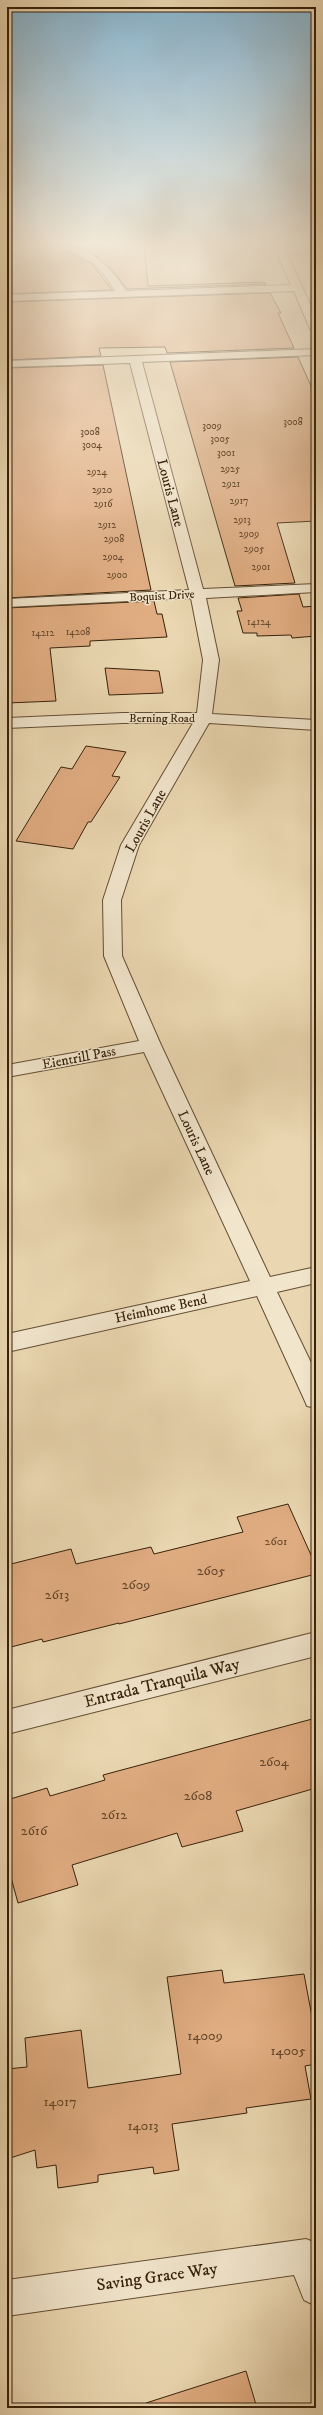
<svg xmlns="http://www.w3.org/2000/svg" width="323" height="2415" font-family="'IM FELL DW Pica',serif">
  <rect width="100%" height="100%" fill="#ead7b1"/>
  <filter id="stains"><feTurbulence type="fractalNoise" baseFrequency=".005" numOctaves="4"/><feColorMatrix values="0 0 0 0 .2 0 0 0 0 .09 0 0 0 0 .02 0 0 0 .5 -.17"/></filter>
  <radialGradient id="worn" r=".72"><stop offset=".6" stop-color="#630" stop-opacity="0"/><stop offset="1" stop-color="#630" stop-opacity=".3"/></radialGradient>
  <!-- building -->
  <g fill="#e0ac81" stroke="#37210a">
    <polygon points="7,244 52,244 92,264 112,290 7,294"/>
    <polygon points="69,244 144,244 148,286 264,282 266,284 127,289 113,271 96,256"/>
    <polygon points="270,293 281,313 278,313 294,348 167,353 165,347 99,348 101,356 7,360 7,302"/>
    <polygon points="298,357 316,397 316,521 277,523 295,583 235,586 170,362"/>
    <polygon points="103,365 151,590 7,598 7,368"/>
    <polygon points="299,594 303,607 316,606 316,636 292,638 291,635 257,636 257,633 243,633 237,611 242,611 238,598"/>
    <polygon points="154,601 157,614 162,614 167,637 90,641 90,646 50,648 56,701 7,703 7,608"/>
    <polygon points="105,668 159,671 163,693 109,695"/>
    <polygon points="86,746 126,752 112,776 120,777 91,822 88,822 73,849 16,841 61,767 72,769"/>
    <polygon points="288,1504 316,1566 316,1574 119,1624 119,1623 43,1642 42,1639 7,1648 7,1565 71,1549 76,1564 151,1547 154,1554 243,1532 237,1517"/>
    <polygon points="316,1718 316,1788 236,1811 243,1831 182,1847 177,1833 72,1865 78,1885 18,1903 7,1863 7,1800 47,1788 50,1796 105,1780 103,1775"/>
    <polygon points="222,1970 224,1983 304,1974 316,2038 316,2064 305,2066 311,2099 246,2108 247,2113 172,2124 179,2170 154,2174 153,2167 98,2175 98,2182 58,2188 56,2165 37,2168 35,2150 7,2159 7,2069 27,2067 25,2038 81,2030 88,2088 181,2074 167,1977"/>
    <polygon points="246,2371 257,2408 147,2408 146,2403"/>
  </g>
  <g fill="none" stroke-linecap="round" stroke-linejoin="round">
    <!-- minor casing -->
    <g stroke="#644e34" stroke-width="2">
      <g id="minor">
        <path d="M53 244C86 243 109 264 126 291L291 285 277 253 265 244H277L283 248 316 246V252L287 254 316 317V332L310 329 294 291 7 301V295L115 291 106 277 93 263Z"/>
        <polygon points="316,349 316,355 142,362 203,589 316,584 316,592 206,598 219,660 212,714 316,720 316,730 209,723 139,845 121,900 122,956 161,1045 270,1277 316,1267 316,1283 277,1292 316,1373 316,1408 307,1406 304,1399 257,1296 7,1352 7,1334 250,1281 144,1052 7,1077 7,1065 139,1041 104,956 103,900 121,845 193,723 123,723 7,728 7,718 123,713 197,713 203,660 191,598 7,607 7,599 189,590 130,363 7,367 7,361"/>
        <polygon points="316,1632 316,1656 7,1734 7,1710"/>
        <polygon points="306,2239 316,2243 316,2306 304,2300 294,2275 7,2316 7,2280"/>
      </g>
    </g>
    <!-- minor -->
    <use href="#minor" fill="#f1e5cc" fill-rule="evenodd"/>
  </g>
  <!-- sky -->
  <linearGradient id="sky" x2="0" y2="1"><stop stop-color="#88b6d2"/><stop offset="0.42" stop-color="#f6eddc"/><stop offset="1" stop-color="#f6eddc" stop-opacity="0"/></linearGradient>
  <rect width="323" height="582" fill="url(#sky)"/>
  <g text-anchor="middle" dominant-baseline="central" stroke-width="3" stroke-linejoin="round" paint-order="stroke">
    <!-- far-number labels -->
    <g font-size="10" fill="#614428">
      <text x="293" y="422">3008</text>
      <text x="212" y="426">3009</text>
      <text x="90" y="432">3008</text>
      <text x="220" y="439">3005</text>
      <text x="92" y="445">3004</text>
      <text x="226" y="453">3001</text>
      <text x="230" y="469">2925</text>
      <text x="97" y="472">2924</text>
      <text x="231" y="484">2921</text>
      <text x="102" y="490">2920</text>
      <text x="239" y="501">2917</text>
      <text x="103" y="504">2916</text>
      <text x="242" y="520">2913</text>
      <text x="107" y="525">2912</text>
      <text x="249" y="534">2909</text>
      <text x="114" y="539">2908</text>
      <text x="254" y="549">2905</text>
      <text x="113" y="557">2904</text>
      <text x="261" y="567">2901</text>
      <text x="117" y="575">2900</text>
      <text x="259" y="622">14124</text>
      <text x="78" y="632">14208</text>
      <text x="43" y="633">14212</text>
    </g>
    <!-- far-street labels -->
    <g font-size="12" fill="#37210a" stroke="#f1e5cc">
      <text transform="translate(162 596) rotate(-3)">Boquist Drive</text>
      <text x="162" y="718">Berning Road</text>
    </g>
    <!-- number labels -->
    <g font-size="12" fill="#614428">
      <text x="276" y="1541">2601</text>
    </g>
    <!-- street labels -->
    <g font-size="14" fill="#37210a" stroke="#f1e5cc">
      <text transform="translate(170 493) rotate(75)">Louris Lane</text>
      <text transform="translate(146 821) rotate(-61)">Louris Lane</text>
      <text transform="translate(79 1058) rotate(-11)">Eientrill Pass</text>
      <text transform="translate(196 1143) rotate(65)">Louris Lane</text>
      <text transform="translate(161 1309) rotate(-12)">Heimhome Bend</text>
    </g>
    <!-- near-number labels -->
    <g font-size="14" fill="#614428">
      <text x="211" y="1571">2605</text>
      <text x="136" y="1585">2609</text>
      <text x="57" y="1595">2613</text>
      <text x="274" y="1762">2604</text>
      <text x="198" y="1796">2608</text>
      <text x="114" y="1815">2612</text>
      <text x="34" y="1831">2616</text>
      <text x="205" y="2036">14009</text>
      <text x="288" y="2051">14005</text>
      <text x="60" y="2102">14017</text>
      <text x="143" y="2126">14013</text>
    </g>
    <!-- near-street labels -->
    <g font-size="17" fill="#37210a" stroke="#f1e5cc">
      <text transform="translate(162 1683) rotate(-14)">Entrada Tranquila Way</text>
      <text transform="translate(157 2277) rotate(-8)">Saving Grace Way</text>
    </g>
  </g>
  <!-- margin -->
  <rect width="323" height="2415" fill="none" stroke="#ead7b1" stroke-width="24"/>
  <rect x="8" y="8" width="307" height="2399" fill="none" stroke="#37210a" stroke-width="2"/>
  <rect x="12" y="12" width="299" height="2391" fill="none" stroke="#37210a"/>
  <rect width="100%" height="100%" filter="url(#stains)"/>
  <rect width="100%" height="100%" fill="url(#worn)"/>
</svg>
